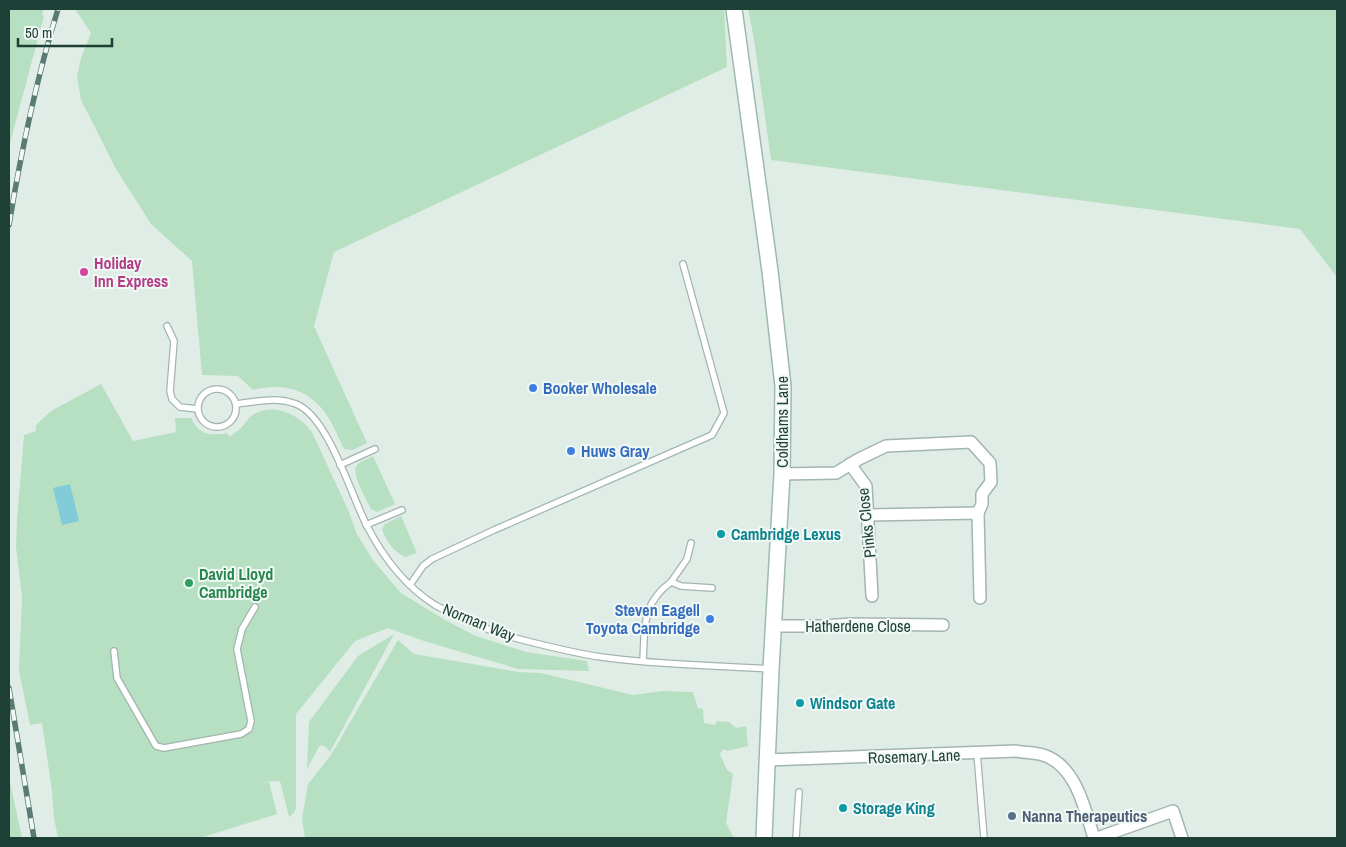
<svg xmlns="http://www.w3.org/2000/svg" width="1346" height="847" font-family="'Archivo Narrow',sans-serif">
  <rect width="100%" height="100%" fill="#e0ede7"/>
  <!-- green -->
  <g fill="#b6e0c1">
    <polygon points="9,9 45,9 43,11 42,15 44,16 9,147"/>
    <path d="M75 9H724L727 67 334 252 314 326 367 443 353 450 344 449C339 439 334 427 328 417 311 390 284 382 253 390L238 376 202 375 192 261 151 224 116 169 81 100 77 77 81 58 91 33Z"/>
    <polygon points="748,9 1337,9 1337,277 1300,229 771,160 754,39"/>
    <path d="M101 384 133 441 176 432 175 418H191C199 435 210 436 228 433L229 437C233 434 238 431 241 428 245 424 247 419 251 416 272 401 299 414 312 432L349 512 356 532 372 559 401 593 445 620 476 636 526 652 587 661 589 671 518 669 424 641 388 628 355 641 296 714V808L294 813 289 817 280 781 261 782H269L277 814 200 838H58L54 818 52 791 42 723 30 725 19 671 22 597 16 547 17 520 24 435 36 431V425L51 411Z"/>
    <path d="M373 456 395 504 377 512 371 509C367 501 352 475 356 467 358 461 368 459 373 456Z"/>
    <path d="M401 516 417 553 405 557C393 551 386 541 382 529L385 524Z"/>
    <polygon points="394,634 330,752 326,747 320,745 307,769 309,722 358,656"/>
    <polygon points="398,640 414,654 518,672 541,673 633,695 663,691 693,692 698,708 703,709 704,723 715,725 717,721 729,722 736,728 746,726 748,746 727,751 723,749 720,754 727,770 733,774 726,823 734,838 305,838 302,819 308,784 331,755"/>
    <polygon points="9,777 22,838 9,838"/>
  </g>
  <!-- water -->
  <polygon fill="#81ccd8" points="70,484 79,521 62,525 53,488"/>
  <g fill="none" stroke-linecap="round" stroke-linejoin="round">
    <!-- lane casing -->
    <g stroke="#a2b5ae" stroke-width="8">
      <g id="lane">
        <polyline points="167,326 174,341 170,391 172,399 180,407 197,409"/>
        <circle cx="217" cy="408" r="19"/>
        <path d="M236 404C256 402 276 396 296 404 328 416 351 495 367 526 383 557 405 586 435 605 461 620 490 631 519 639 546 646 573 653 601 657 656 665 714 665 771 669"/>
        <polyline points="340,465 375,449"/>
        <polyline points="366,525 402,510"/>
        <polyline points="671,582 687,559 691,543"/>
        <polyline points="410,585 423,566 432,559 494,530 712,435 724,413 683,264"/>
        <polyline points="114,651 117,678 156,746 164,748 241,734 249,729 251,721 237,649 242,629 255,607"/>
        <path d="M643 661C645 628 641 604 671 582L681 586 712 588"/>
        <polyline points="977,753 984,838"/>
        <polyline points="796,838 799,792"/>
      </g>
    </g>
    <!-- street casing -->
    <g stroke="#a2b5ae" stroke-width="14">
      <g id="street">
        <polyline points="850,464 866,486 872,596"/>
        <polyline points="782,474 836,473 859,459 886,446 971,442 990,463 991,482 982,494 982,504 978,513"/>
        <polyline points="868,515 978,513 980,598"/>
        <polyline points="773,626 823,626 852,624 943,625"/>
        <path d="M767 760 1016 751C1025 753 1035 752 1043 755 1076 765 1085 810 1094 838"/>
        <polyline points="1097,838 1173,811 1182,838"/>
      </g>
    </g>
    <!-- secondary casing -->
    <g stroke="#9dbaaf" stroke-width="18">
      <polyline id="secondary" points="734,9 770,271 783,386 782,474 771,669 764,838"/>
    </g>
    <!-- lane -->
    <use href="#lane" stroke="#fff" stroke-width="5.5"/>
    <!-- street -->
    <use href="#street" stroke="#fff" stroke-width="11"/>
    <!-- secondary -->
    <use href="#secondary" stroke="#fff" stroke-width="15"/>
    <!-- rail casing -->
    <g stroke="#597b71" stroke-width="5.5">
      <g id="rail">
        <path d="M9 225C21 152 36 80 58 9"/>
        <polyline points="9,688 34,838"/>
      </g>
    </g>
    <!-- rail -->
    <use href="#rail" stroke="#f1f9f5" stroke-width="4" stroke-dasharray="11" stroke-linecap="butt"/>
  </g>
  <!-- markers -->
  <circle fill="#d1479c" stroke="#f1f9f5" stroke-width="2" cx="84" cy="272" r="5"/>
  <g fill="#3f7fe0" stroke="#f1f9f5" stroke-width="2">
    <circle cx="533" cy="388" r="5"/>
    <circle cx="571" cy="451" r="5"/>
    <circle cx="710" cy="619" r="5"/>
  </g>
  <g fill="#0f9aa8" stroke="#f1f9f5" stroke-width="2">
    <circle cx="721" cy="534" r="5"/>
    <circle cx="800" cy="703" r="5"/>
    <circle cx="843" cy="808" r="5"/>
  </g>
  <circle fill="#2e9e5b" stroke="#f1f9f5" stroke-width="2" cx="189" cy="583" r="5"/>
  <circle fill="#5c6f8a" stroke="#f1f9f5" stroke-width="2" cx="1012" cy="816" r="5"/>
  <g text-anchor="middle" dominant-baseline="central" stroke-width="4" stroke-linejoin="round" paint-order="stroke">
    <!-- hotel labels -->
    <g font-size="16" font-weight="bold" fill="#b23c85" stroke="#f1f9f5" text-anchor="start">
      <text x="94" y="263">Holiday<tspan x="94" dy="18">Inn Express</tspan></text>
    </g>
    <!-- shop labels -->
    <g font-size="16" font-weight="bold" fill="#366cbe" stroke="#f1f9f5" text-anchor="start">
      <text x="543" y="388">Booker Wholesale</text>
      <text x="581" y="451">Huws Gray</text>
      <text x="700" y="610" text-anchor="end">Steven Eagell<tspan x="700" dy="18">Toyota Cambridge</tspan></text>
    </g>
    <!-- street labels -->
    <g font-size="16" fill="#1e3f36" stroke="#f1f9f5">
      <text transform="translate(782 422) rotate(-90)">Coldhams Lane</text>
      <text transform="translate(866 523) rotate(-96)">Pinks Close</text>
      <text transform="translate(479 622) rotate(22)">Norman Way</text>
      <text x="858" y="626">Hatherdene Close</text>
      <text transform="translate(914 756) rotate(-2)">Rosemary Lane</text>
    </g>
    <!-- culture labels -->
    <g font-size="16" font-weight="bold" fill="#0d838f" stroke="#f1f9f5" text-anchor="start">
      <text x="731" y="534">Cambridge Lexus</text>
      <text x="810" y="703">Windsor Gate</text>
      <text x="853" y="808">Storage King</text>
    </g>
    <!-- leisure labels -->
    <g font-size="16" font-weight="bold" fill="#27864d" stroke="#f1f9f5" text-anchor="start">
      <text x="199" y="574">David Lloyd<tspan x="199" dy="18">Cambridge</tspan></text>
    </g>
    <!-- service labels -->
    <g font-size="16" font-weight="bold" fill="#4e5e75" stroke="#f1f9f5" text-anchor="start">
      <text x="1022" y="816">Nanna Therapeutics</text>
    </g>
  </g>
  <!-- border -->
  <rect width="1346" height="847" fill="none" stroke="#1e3f36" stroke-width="20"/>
  <!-- scale -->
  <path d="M18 38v8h94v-8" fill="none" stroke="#1e3f36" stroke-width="2.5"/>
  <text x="25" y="38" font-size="15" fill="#1e3f36" stroke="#f1f9f5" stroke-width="4" paint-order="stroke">50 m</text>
</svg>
